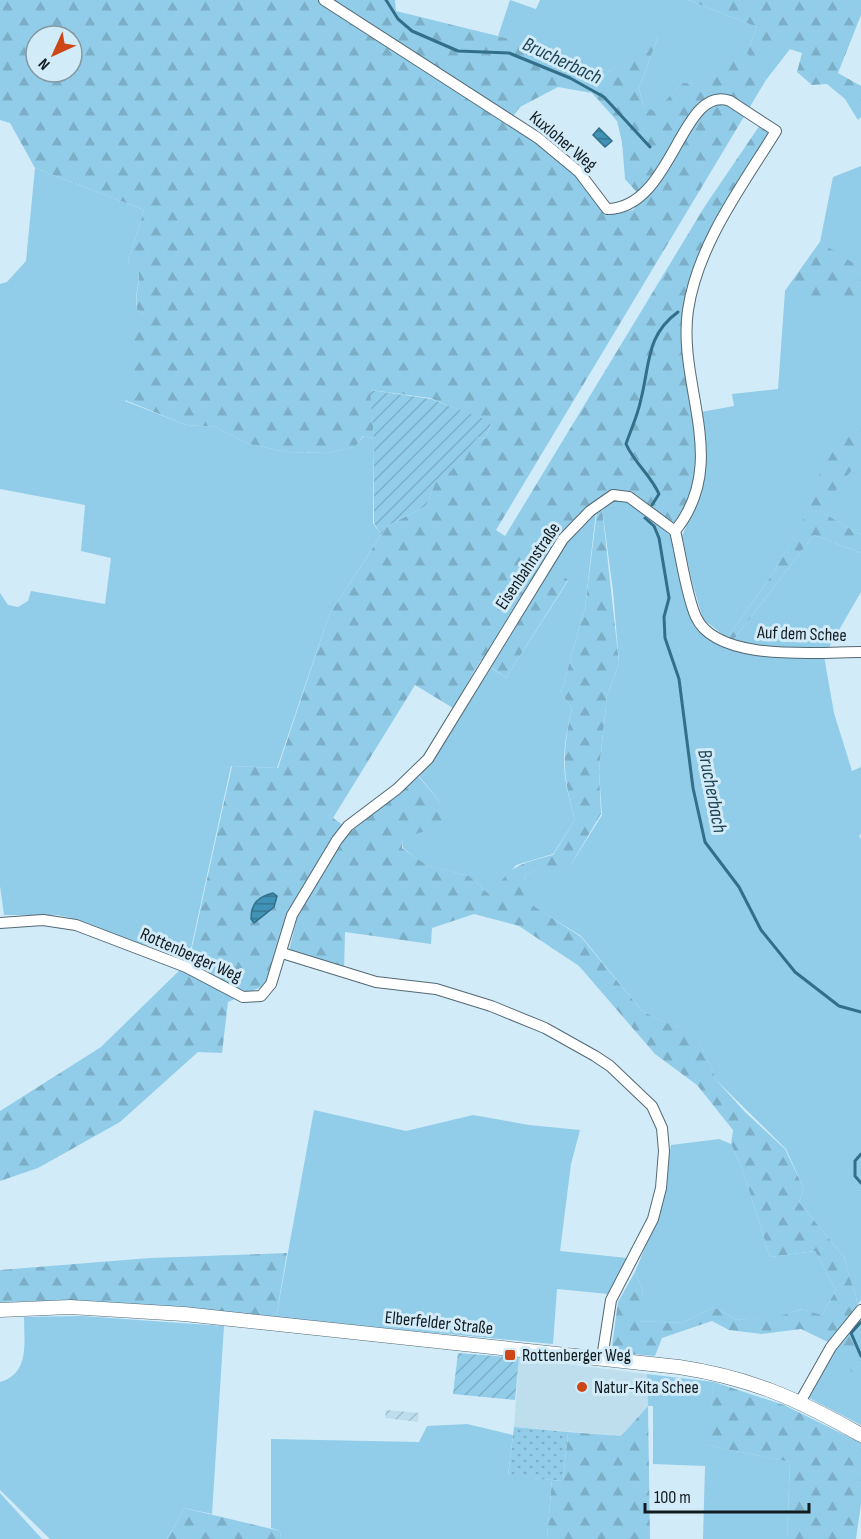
<svg xmlns="http://www.w3.org/2000/svg" width="861" height="1539" font-family="'Sofia Sans Condensed',sans-serif">
  <defs>
    <pattern id="industrial-furrows" width="10" height="10" patternUnits="userSpaceOnUse" patternTransform="scale(1.5)"><rect width="10" height="10" fill="#bedeee"/><path d="M-1 1l2-2M0 10L10 0M9 11l2-2" fill="none" stroke="#a2becc"/></pattern>
    <pattern id="forest-firs" width="22" height="20" patternUnits="userSpaceOnUse" patternTransform="scale(1.5)"><rect width="22" height="20" fill="#91cde9"/><path d="M5 1l3.5 6h-7zM16 11l3.5 6h-7z" fill="#7cafc7"/></pattern>
    <pattern id="park-dots" width="8" height="8" patternUnits="userSpaceOnUse" patternTransform="scale(1.5)"><rect width="8" height="8" fill="#91cde9"/><path d="M2 2h.1M6 6h.1" fill="none" stroke="#7cafc7" stroke-width="1.8" stroke-linecap="round"/></pattern>
    <pattern id="garden-furrows" width="10" height="10" patternUnits="userSpaceOnUse" patternTransform="scale(1.5)"><rect width="10" height="10" fill="#91cde9"/><path d="M-1 1l2-2M0 10L10 0M9 11l2-2" fill="none" stroke="#7cafc7"/></pattern>
    <pattern id="water-rules" width="6" height="5" patternUnits="userSpaceOnUse" patternTransform="scale(1.5)"><rect width="6" height="5" fill="#4093b6"/><path d="M0 2.5h6" fill="none" stroke="#347793"/></pattern>
  </defs>
  <rect width="100%" height="100%" fill="#d2ebf8"/>
  <!-- built -->
  <polygon fill="#bedeee" points="519,1358 647,1374 648,1406 621,1436 514,1427"/>
  <!-- industrial -->
  <polygon fill="url(#industrial-furrows)" points="386,1410 419,1413 418,1422 385,1418"/>
  <!-- grass -->
  <g fill="#91cde9">
    <path d="M510 0 536 9 540 0H688L757 27 747 53 784 47 790 49 766 80 728 50 706 85 683 83 655 112 643 106 639 88 658 37 649 33C637 59 603 67 593 93 563 64 538 46 498 36Z"/>
    <polygon points="861,166 861,535 811,506 774,572 727,638 703,619 692,582 682,536 698,499 706,456 701,412 734,406 732,394 778,389 785,291 820,242 833,177"/>
    <path d="M35 168 144 210 128 262 139 273C139 285 134 299 137 310L143 314 135 378 125 401 186 425 215 427 249 444 287 452 326 453 354 447 364 436 374 438 373 523 381 535 329 615 277 768 231 766 188 962 174 952 130 941 76 919 58 915H4L0 886V593L8 605 18 607 28 601 31 591 105 604 111 558 81 551 85 505 0 489V284L7 282 26 261Z"/>
    <polygon points="613,500 624,500 644,511 674,539 695,616 729,645 824,656 834,713 852,771 861,767 861,834 859,836 861,839 861,1300 858,1304 844,1257 799,1202 804,1189 786,1149 717,1081 692,1026 674,1027 642,1011 581,936 528,903 524,875 546,866 570,866 602,815 599,772 607,696 619,663 613,591 602,508"/>
    <path d="M596 512 585 607 561 693 572 708C561 755 561 773 575 820L553 854 516 865 491 896 469 876 425 865 403 848V838L441 803 418 775 490 667 506 678 568 581 551 568 567 542Z"/>
    <polygon points="814,535 861,553 861,592 828,649 765,648 734,639"/>
    <polygon points="314,1110 406,1131 473,1115 529,1125 580,1130 571,1164 560,1251 627,1258 608,1294 557,1289 553,1344 276,1318"/>
    <polygon points="719,1139 731,1144 742,1168 770,1257 815,1251 836,1290 822,1315 801,1309 780,1317 737,1320 714,1307 682,1323 637,1321 643,1291 635,1272 660,1211 671,1145"/>
    <polygon points="861,1312 861,1425 809,1398 834,1347"/>
    <path d="M81 1316 224 1326 212 1514 184 1508 167 1539H50L0 1490V1382C30 1373 24 1343 24 1317Z"/>
    <polygon points="647,1374 714,1382 706,1445 790,1462 787,1539 703,1539 705,1466 653,1464 653,1406 648,1406"/>
    <polygon points="467,1424 513,1435 508,1475 552,1480 547,1539 281,1539 280,1531 271,1528 271,1439 419,1442 427,1426"/>
    <polygon points="0,1493 42,1539 0,1539"/>
  </g>
  <!-- forest -->
  <g fill="url(#forest-firs)" fill-rule="evenodd">
    <path d="M0 0H395L396 11 522 42 565 66 592 93 558 87 520 107 510 120 577 175 599 202 616 214 633 210 642 198 625 179 622 142 617 121 592 93C604 67 637 58 649 32L658 37 639 88 643 106 655 111 683 83 706 84 728 49 766 80 496 530 505 536 705 206 762 122 771 135 730 200 683 321 700 455 693 495 682 517 672 525 611 493 545 562 568 580 506 678 481 660 453 708 415 685 333 818 343 825 291 912 274 968 263 986 228 1002 222 1053 198 1052 120 1122 38 1168 0 1181V1111L101 1047 189 961 232 766 278 768 329 615 387 526 426 506 436 480 478 437 485 439 492 423 430 398 371 390 374 438 363 436 355 447 326 453 287 452 249 444 215 427 186 425 125 400C136 376 137 371 126 346L143 314 137 310C135 298 139 286 139 274L128 262 144 210 35 168 10 123 0 120ZM36 36H72V72H36Z"/>
    <polygon points="688,0 861,0 861,15 838,73 861,86 861,117 858,120 845,99 827,84 812,85 797,72 802,53 783,47 755,65 747,53 757,27"/>
    <polygon points="820,242 855,264 861,260 861,305 785,291"/>
    <polygon points="861,403 861,458 820,511 861,535 861,553 814,535 734,639 727,638 774,572 811,505 805,500"/>
    <path d="M602 508 619 663 607 696 599 771 601 814 570 866H547L524 875 529 903 581 937 642 1011 675 1027 692 1025 717 1081 745 1112 785 1149 804 1189 799 1202 844 1257 858 1304 830 1343 801 1329 762 1334 729 1330 712 1321 662 1338 655 1356 622 1353 612 1346 618 1302 635 1272 643 1291 638 1321 682 1323 714 1307 737 1320 780 1316 802 1309 822 1315 836 1290 815 1251 770 1257 742 1168 731 1144 733 1130 697 1085 655 1054 579 966 519 926 474 914 432 928 431 944 345 932 344 971 289 951 297 918 341 840 418 776 441 803 449 822 403 839 402 848 426 865 469 876 491 896C510 865 519 864 553 855L575 820C562 775 562 753 572 708L561 693 585 607 597 512Z"/>
    <polygon points="287,1253 276,1318 64,1301 0,1302 0,1270 150,1258"/>
    <polygon points="856,1317 861,1321 861,1372 851,1372 842,1338"/>
    <polygon points="714,1382 784,1405 861,1443 861,1504 856,1539 787,1539 790,1462 705,1445"/>
    <polygon points="648,1406 650,1539 547,1539 552,1480 563,1481 568,1432 621,1436"/>
    <polygon points="184,1508 280,1531 281,1539 167,1539"/>
  </g>
  <!-- park -->
  <polygon fill="url(#park-dots)" points="514,1427 568,1432 563,1481 508,1476"/>
  <!-- garden -->
  <g fill="url(#garden-furrows)">
    <polygon points="370,390 431,399 492,422 485,439 478,437 451,471 436,481 426,506 387,526 381,535 374,523 374,439"/>
    <polygon points="458,1353 519,1358 515,1400 453,1394"/>
  </g>
  <!-- water -->
  <g fill="url(#water-rules)" stroke="#326f89" stroke-width="1.5">
    <polygon points="599,128 612,141 605,147 593,135"/>
    <path d="M273 893 277 896 274 907 254 923 251 919C251 903 258 897 273 893Z"/>
  </g>
  <g fill="none" stroke-linecap="round" stroke-linejoin="round">
    <!-- stream -->
    <g stroke="#326f89" stroke-width="3">
      <polyline points="386,0 398,19 412,31 458,51 509,53 570,78 604,97 650,147"/>
      <path d="M652 505 659 494C650 474 635 464 626 444 631 429 638 415 641 399 650 364 646 335 678 312"/>
      <polyline points="645,518 654,526 659,538 669,598 664,617 665,638 679,679 693,788 705,842 739,887 761,930 795,972 839,1006 861,1012"/>
      <polyline points="861,1154 855,1161 855,1176 861,1183"/>
      <polyline points="861,1322 851,1333 861,1356"/>
    </g>
    <!-- street casing -->
    <g stroke="#536974" stroke-width="12">
      <g id="street">
        <path d="M324 0 538 138 579 172 607 209C673 209 681 83 730 101L776 131C742 186 698 244 688 310 677 386 731 462 675 531"/>
        <path d="M675 531C681 555 686 595 696 617 717 663 819 652 861 652"/>
        <polyline points="0,923 43,920 76,925 186,967 243,997 261,996 271,984 292,915 337,840 348,826 397,789 428,759 563,539 590,511 613,495 629,497 675,531"/>
        <polyline points="282,953 376,982 436,989 491,1006 545,1028 595,1056 610,1066 652,1106 662,1128 664,1151 661,1188 653,1219 611,1300 602,1358"/>
        <polyline points="800,1402 831,1347 861,1310"/>
      </g>
    </g>
    <!-- secondary casing -->
    <g stroke="#536974" stroke-width="15">
      <path id="secondary" d="M0 1310 70 1307 184 1314 679 1367C751 1378 798 1399 861 1435"/>
    </g>
    <!-- street -->
    <use href="#street" stroke="#fff" stroke-width="10"/>
    <!-- secondary -->
    <use href="#secondary" stroke="#fff" stroke-width="14"/>
  </g>
  <!-- markers -->
  <g fill="#cd4616" stroke="#d2ebf8" stroke-width="2">
    <rect x="504" y="1349" width="12" height="12" rx="3"/>
    <circle cx="582" cy="1387" r="6"/>
  </g>
  <g text-anchor="middle" dominant-baseline="central" stroke-width="6" stroke-linejoin="round" paint-order="stroke">
    <!-- street labels -->
    <g font-size="18" fill="#121b1f" stroke="#d2ebf8">
      <text transform="translate(563 141) rotate(40)">Kuxloher Weg</text>
      <text transform="translate(528 566) rotate(-56)">Eisenbahnstraße</text>
      <text transform="translate(802 634) rotate(2)">Auf dem Schee</text>
      <text transform="translate(191 955) rotate(24)">Rottenberger Weg</text>
      <text transform="translate(439 1323) rotate(6)">Elberfelder Straße</text>
    </g>
    <!-- poi labels -->
    <g font-size="18" fill="#121b1f" stroke="#d2ebf8" text-anchor="start">
      <text x="522" y="1355">Rottenberger Weg</text>
      <text x="594" y="1387">Natur-Kita Schee</text>
    </g>
    <!-- water labels -->
    <g font-size="20" font-style="italic" fill="#214555" stroke="#d2ebf8">
      <text transform="translate(562 61) rotate(25)">Brucherbach</text>
      <text transform="translate(712 791) rotate(79)">Brucherbach</text>
    </g>
  </g>
  <!-- north arrow -->
  <g transform="translate(54 54) rotate(225)"><circle r="28" fill="#d2ebf8" stroke="#8598a1" stroke-width="1.5"/>
  <path d="M0-4.5L10 22L0 15L-10 22Z" fill="#cd4616"/>
  <text y="-9" font-size="16" font-weight="bold" text-anchor="middle" fill="#121b1f">N</text>
  </g>
  <!-- scale -->
  <path d="M645 1503v9h164v-9" fill="none" stroke="#121b1f" stroke-width="3"/>
  <text x="654" y="1503" font-size="18" fill="#121b1f" stroke="#d2ebf8" stroke-width="4.5" paint-order="stroke">100 m</text>
</svg>
